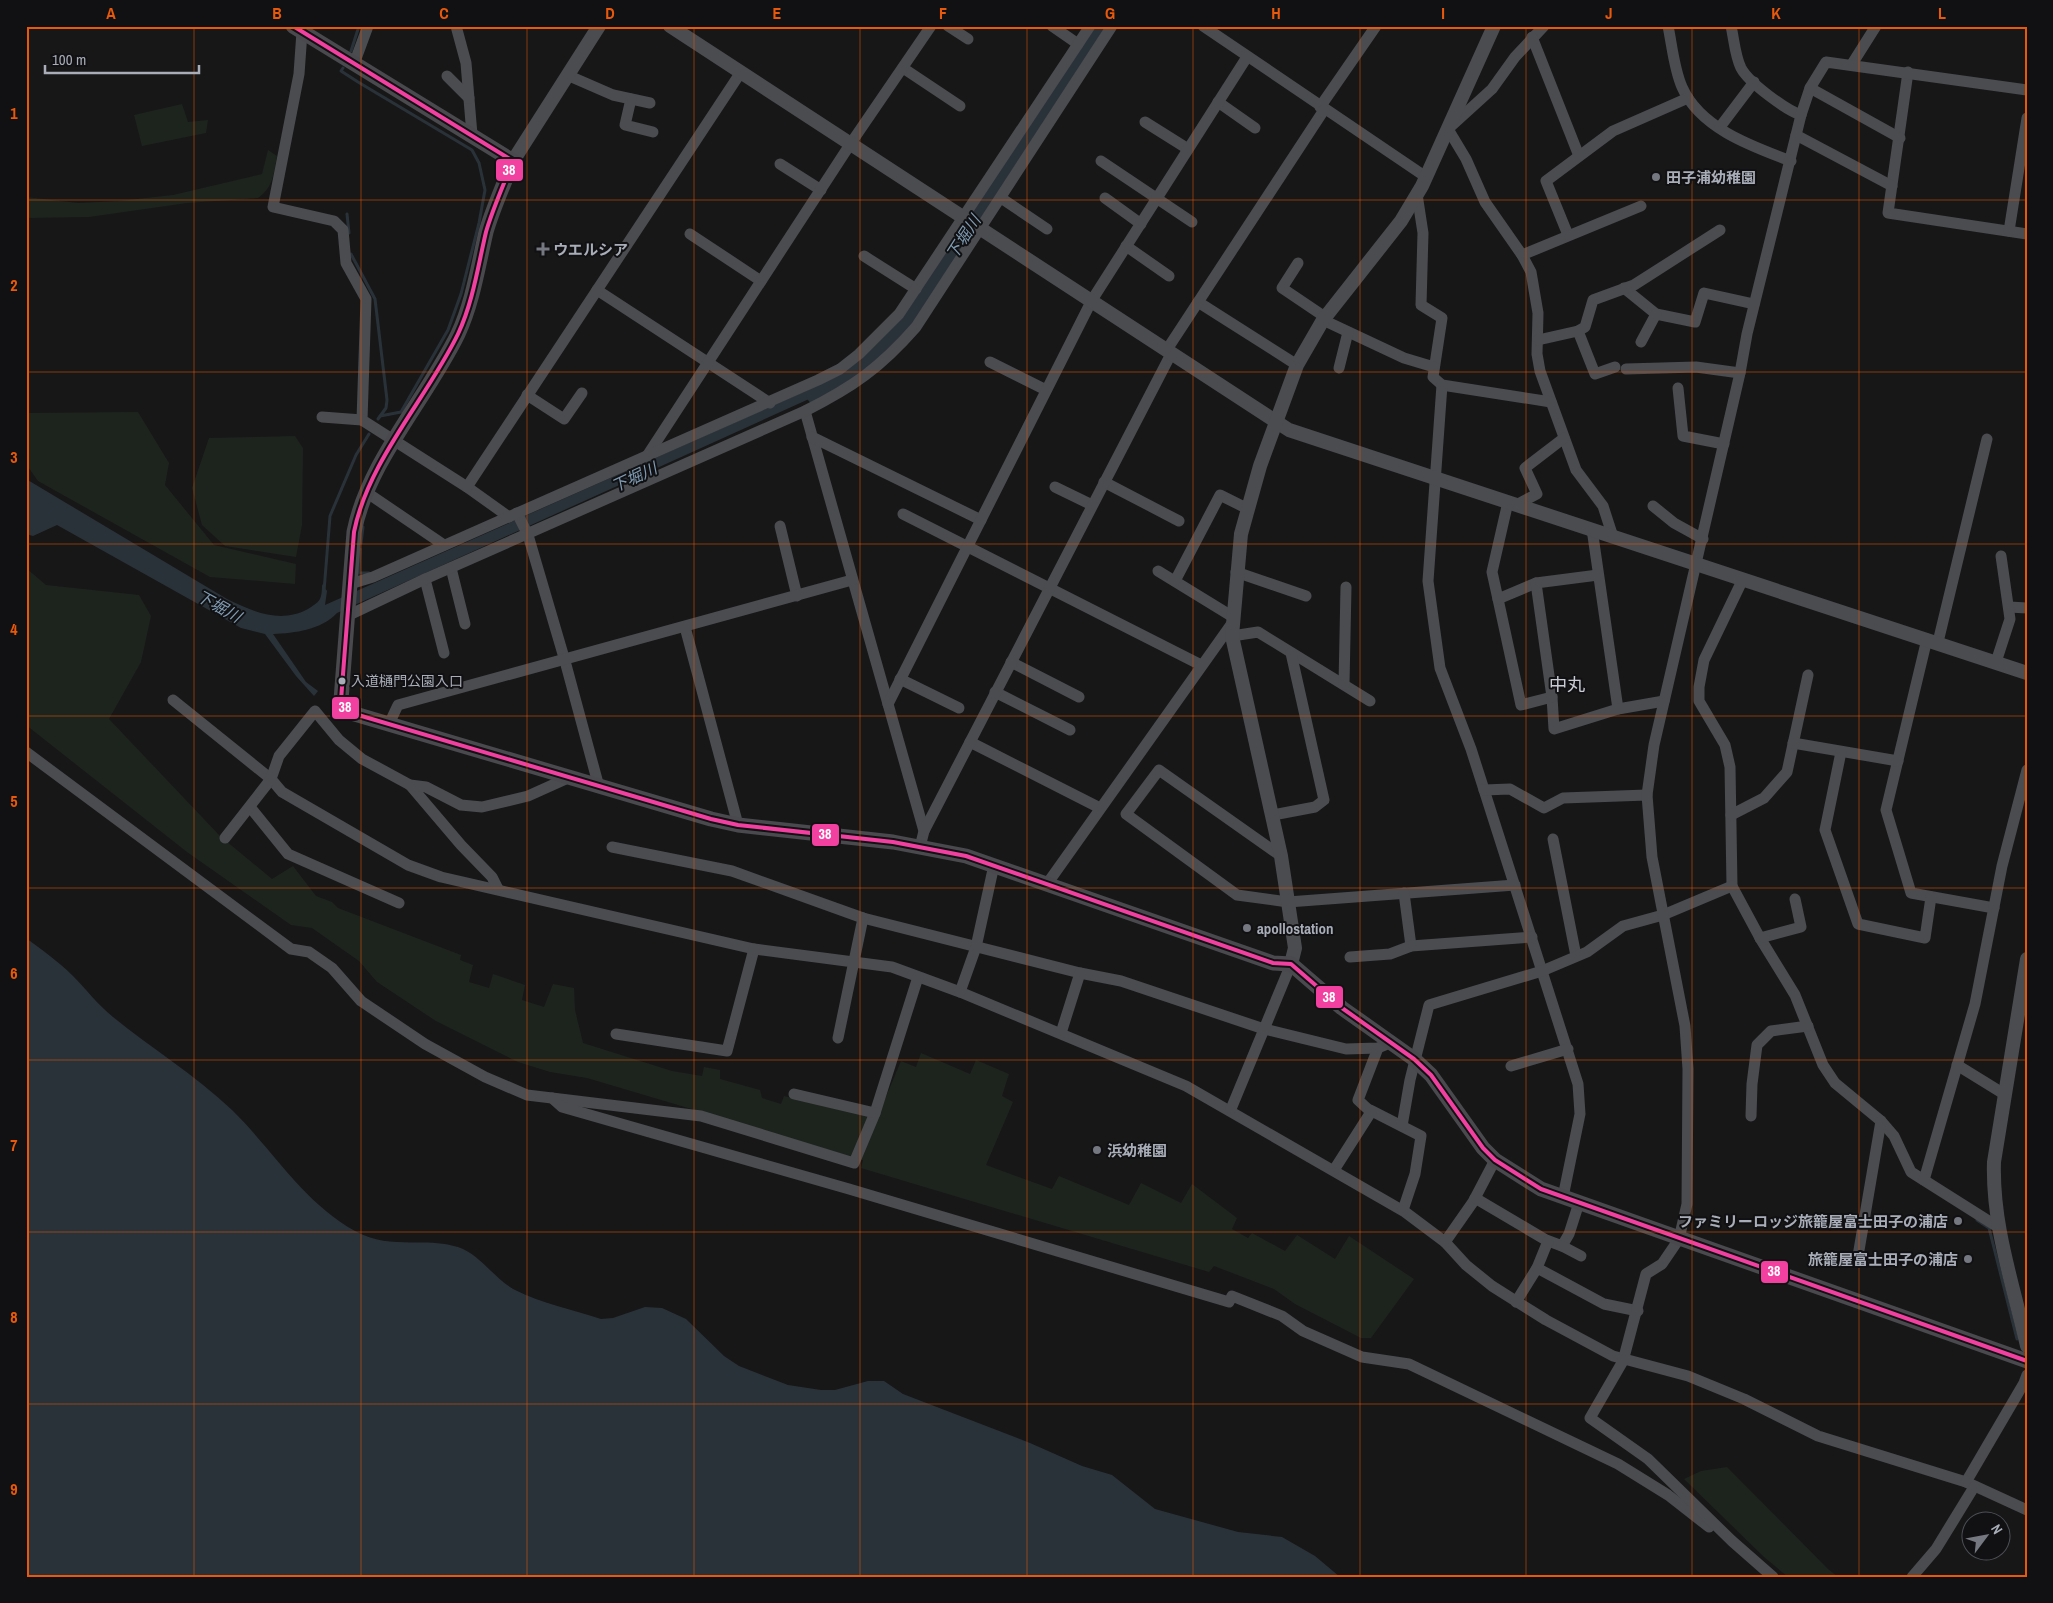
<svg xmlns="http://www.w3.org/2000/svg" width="2053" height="1603" font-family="'Archivo Narrow','Noto Sans JP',sans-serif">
  <rect width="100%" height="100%" fill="#171717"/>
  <!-- green -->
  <g fill="#1d241e">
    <polygon points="182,104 188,122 208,120 206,133 142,146 134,115"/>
    <path d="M268 150 277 156C274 173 273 188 258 198L187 203 89 217 26 218V197L78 203 119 201 173 195 262 174Z"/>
    <polygon points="138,412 169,463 165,485 214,545 296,564 295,584 210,577 38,481 26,464 26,413"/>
    <polygon points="295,436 303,448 302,525 296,557 225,546 202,525 192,488 209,438"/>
    <polygon points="26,568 46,585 139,595 151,616 141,662 109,719 220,836 272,879 293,866 316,896 332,902 338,908 461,955 460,960 473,965 469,982 489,988 493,974 525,985 522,1000 544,1007 553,984 574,988 575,1010 583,1043 672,1071 702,1076 704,1067 720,1070 720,1079 760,1090 762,1098 781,1104 784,1096 877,1118 901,1061 916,1067 921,1053 970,1074 976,1060 1009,1074 1002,1096 1013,1102 986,1165 1052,1189 1059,1176 1129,1205 1141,1183 1181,1203 1192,1184 1237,1218 1232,1229 1248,1238 1252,1233 1285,1251 1297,1235 1335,1259 1349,1236 1414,1279 1371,1338 1361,1338 1295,1304 1274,1289 1214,1266 1209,1272 861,1168 863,1160 587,1078 550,1072 518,1062 436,1021 377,982 359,961 312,928 291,925 187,852 26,725"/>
    <polygon points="1727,1467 1828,1569 1838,1577 1788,1577 1764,1557 1684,1479 1701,1471"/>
  </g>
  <!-- water -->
  <g fill="#2a3239">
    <path d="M835 378 840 385 337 613C321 630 295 633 273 634L306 682 318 691 314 696 296 676 265 634 241 628 57 525 33 536 26 534V479L227 599C254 612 280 624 308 609 312 606 317 604 320 599 322 595 322 588 322 584L327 591 325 605Z"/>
    <path d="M26 938C42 950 59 962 73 976 86 989 98 1005 113 1017 151 1048 195 1075 232 1110 273 1150 303 1202 355 1231 391 1251 422 1236 458 1247 481 1255 494 1279 515 1290 540 1303 574 1310 601 1319L613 1318 645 1307 662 1308 686 1319 724 1356 739 1366 788 1385 821 1390H835L868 1381H884L903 1394 1030 1443 1082 1466 1112 1475 1155 1509 1238 1532 1282 1537 1315 1556 1340 1577H26Z"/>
  </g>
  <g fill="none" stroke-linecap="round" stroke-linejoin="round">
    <!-- stream -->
    <g stroke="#2a3239" stroke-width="3">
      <polyline points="351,51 359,26"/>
      <polyline points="343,68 341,71 358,82 472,150 479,163 485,190 479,223 461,294 448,330 401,412 380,416"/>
      <polyline points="347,214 349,233"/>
      <polyline points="351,254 375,299 387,400 386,408 378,419"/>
      <polyline points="361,543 363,527"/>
      <polyline points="360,549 359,573 369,573"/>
      <polyline points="324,591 330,516 356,455 369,434"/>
      <polyline points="1977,1220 1989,1228 2017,1339"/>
    </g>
    <!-- river -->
    <polyline stroke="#2a3239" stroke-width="19" points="816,395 859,372 884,350 904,327 1102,26"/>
    <!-- minor -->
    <g stroke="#4b4c50" stroke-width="11">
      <polyline points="456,26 466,63 472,135"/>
      <polyline points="948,26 968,39"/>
      <polyline points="1052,26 1078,44"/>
      <polyline points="1203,26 1426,177"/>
      <polyline points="1544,26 1515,57 1492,89 1448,129 1466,159 1485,202 1522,255 1531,272 1538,313 1537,354 1540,371 1576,470 1603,506 1613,537"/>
      <path d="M1668 26C1672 45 1674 69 1682 87 1700 128 1751 146 1791 161"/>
      <path d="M1731 26C1734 39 1735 56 1741 68 1749 83 1786 110 1801 115"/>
      <polyline points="302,32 299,74 273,207 334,221 343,230 346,263 366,299 362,420 467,487 509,517"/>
      <polyline points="1532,37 1579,156"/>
      <polyline points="354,64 368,26"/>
      <polyline points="1852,64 1876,26"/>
      <polyline points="903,68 960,106"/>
      <polyline points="1908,72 1888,213 2027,234"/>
      <polyline points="567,75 613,95 650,103"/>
      <polyline points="447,76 469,98"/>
      <polyline points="1810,88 1900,138"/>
      <polyline points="631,99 625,125 653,132"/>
      <polyline points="1218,102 1255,128"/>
      <polyline points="1320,107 1376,26"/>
      <polyline points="1145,122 1188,149"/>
      <polyline points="1720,127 1754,82"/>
      <polyline points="1796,135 1892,186"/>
      <polyline points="1101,161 1192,222"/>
      <polyline points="780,164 821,190"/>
      <polyline points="1417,194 1423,233 1421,305 1442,318 1433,377 1442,385 1551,402"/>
      <polyline points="1001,198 1047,229"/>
      <polyline points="1105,198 1141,224"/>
      <polyline points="2009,231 2027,118"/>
      <polyline points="690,234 761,281"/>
      <polyline points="1568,235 1546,181 1613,131 1688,98"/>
      <polyline points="1126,246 1169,276"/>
      <polyline points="1522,255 1641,206"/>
      <polyline points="864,256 916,289"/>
      <polyline points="1298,263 1282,288 1325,317"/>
      <polyline points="1624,288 1656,314 1695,322 1704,293 1754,304"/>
      <polyline points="597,290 770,403"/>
      <polyline points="1198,302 1297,365"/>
      <polyline points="1323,320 1404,358 1434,367"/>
      <polyline points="1578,331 1595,374 1615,367"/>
      <polyline points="1538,340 1578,331 1585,327 1593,300 1634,285 1720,230"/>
      <polyline points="1641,342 1656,314"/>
      <polyline points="1166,351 1324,110"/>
      <polyline points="990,362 1046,390"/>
      <polyline points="1339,368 1348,332"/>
      <polyline points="1626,369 1696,367 1740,373"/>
      <polyline points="1442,385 1428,581 1440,668 1471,749 1578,1084 1580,1114 1563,1197"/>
      <polyline points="1678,388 1683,436 1724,444"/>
      <polyline points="527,395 564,419 582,393"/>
      <polyline points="805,411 924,831 920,847"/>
      <polyline points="322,417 362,420"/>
      <polyline points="812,437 981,520"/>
      <polyline points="647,456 851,143 931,26"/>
      <polyline points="1104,482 1179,521"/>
      <polyline points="467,487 741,72"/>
      <polyline points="1055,487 1092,505"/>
      <polyline points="366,492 444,545"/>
      <polyline points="1516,505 1537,494 1525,468 1564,438"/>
      <polyline points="1653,506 1674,523 1703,539"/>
      <polyline points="517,513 528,535 565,661 599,787"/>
      <polyline points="903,514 1201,665"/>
      <polyline points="780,526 797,596"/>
      <polyline points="1592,529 1618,709"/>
      <polyline points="451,568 465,624"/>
      <polyline points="1158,571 1233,617"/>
      <polyline points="1236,572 1306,596"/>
      <polyline points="1598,575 1536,583 1498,599 1521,705 1552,697 1554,729 1618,709 1664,701"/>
      <polyline points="425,579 444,653"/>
      <polyline points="1743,579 1704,660 1699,687 1699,701 1725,745 1730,767 1732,886 1760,938 1795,995 1823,1065 1835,1083 1881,1121 1894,1136 1911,1172 1998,1227"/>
      <polyline points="1175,581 1220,495 1246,508"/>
      <polyline points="1536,583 1552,697"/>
      <polyline points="350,584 373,577 818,380 840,369 859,354 899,314 1090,26"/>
      <polyline points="1498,599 1492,572 1508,502"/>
      <polyline points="2009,607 2027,608"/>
      <path d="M347 616 425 579 805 411C853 387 880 368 916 327L1112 26"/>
      <polyline points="685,627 738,825"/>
      <polyline points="1232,636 1258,632 1370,701"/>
      <polyline points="1927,639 1886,810 1911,893 1994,908"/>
      <polyline points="1938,642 1987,439"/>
      <polyline points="1011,662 1079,697"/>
      <polyline points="1996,662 2010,619 2001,556"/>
      <polyline points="900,679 959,708"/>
      <polyline points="1344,684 1346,587"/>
      <polyline points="995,692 1070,730"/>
      <polyline points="173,700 271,779 282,792 408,865 441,877 754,949 892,967 960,992 1186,1086 1405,1212 1445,1242"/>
      <polyline points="888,704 1092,300 1247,57"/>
      <polyline points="389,724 398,705 852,580"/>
      <polyline points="970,742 1100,808"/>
      <polyline points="1793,743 1898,761"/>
      <polyline points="26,752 291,949 309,952 332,968 361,1001 425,1044 485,1077 527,1095 701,1116 854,1163 875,1113 918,977"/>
      <polyline points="1841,752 1825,830 1858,924 1925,938 1931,897"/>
      <polyline points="410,785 461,845 492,877 498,889"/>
      <polyline points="1484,790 1510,789 1544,808 1563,798 1647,795"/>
      <polyline points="250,807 288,854 399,903"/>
      <polyline points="1273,815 1315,807 1324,800 1291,653"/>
      <polyline points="1731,815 1764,798 1787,772 1808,675"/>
      <polyline points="924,831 1171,354"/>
      <polyline points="225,838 271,779 279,756 315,711 339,740 362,759 410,785 426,787 461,805 482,807 528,796 568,778"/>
      <polyline points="1553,839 1576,956"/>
      <polyline points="612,847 732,871 863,918 1080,973 1121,981 1264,1029 1346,1049 1378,1048 1390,1043"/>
      <polyline points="1281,856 1159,770 1126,814 1237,895 1288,902 1515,885"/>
      <polyline points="1047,884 1233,622"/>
      <polyline points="1404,893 1411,946"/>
      <polyline points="1760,938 1801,927 1795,899"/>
      <polyline points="1350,957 1390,954 1411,946 1532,937"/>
      <polyline points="960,992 976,947 994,865"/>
      <polyline points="1061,1033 1080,973"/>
      <polyline points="616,1034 727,1051 754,949"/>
      <polyline points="838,1038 863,918"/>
      <polyline points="1957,1065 2004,1094"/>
      <polyline points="1511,1066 1568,1049"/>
      <polyline points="794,1094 875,1113"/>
      <polyline points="552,1098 562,1107 849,1189 1229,1302 1232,1296 1282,1316 1303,1331 1362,1357 1409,1364 1618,1464 1668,1495 1709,1527"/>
      <polyline points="1231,1109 1291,964"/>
      <polyline points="1370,1110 1421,1136 1415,1174 1403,1210"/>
      <polyline points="1751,1116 1752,1084 1757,1045 1771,1031 1808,1026"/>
      <polyline points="1402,1126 1410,1080 1429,1005 1542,971 1587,952 1623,926 1663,915 1732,886"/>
      <polyline points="1495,1160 1473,1202 1445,1242 1466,1265 1492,1286 1546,1320 1613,1356 1688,1376 1744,1399 1818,1436 1966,1482 2027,1510"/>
      <polyline points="1334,1170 1371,1112 1358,1100 1378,1048"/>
      <polyline points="1924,1180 1975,1004 2002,866 2027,770"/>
      <polyline points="1475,1198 1546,1240 1562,1246 1569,1234 1577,1209"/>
      <polyline points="1562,1246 1581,1256"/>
      <polyline points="1858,1256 1881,1121"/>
      <polyline points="1537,1268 1604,1304 1638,1311"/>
      <polyline points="1516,1302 1537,1268 1548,1241"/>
      <polyline points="1966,1482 2024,1383 2027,1375"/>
      <polyline points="1773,1577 1732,1541 1648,1459 1590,1418 1623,1361 1646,1274 1662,1264 1679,1239 1687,1204 1688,1069 1685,1026 1652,857 1647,795 1654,745 1740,373 1747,334 1801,115 1810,88 1826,62 2027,90"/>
      <polyline points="1912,1577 1936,1549 1974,1487"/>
    </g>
    <!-- tertiary -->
    <g stroke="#4b4c50" stroke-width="14">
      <polyline points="670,26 1289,430 2027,673"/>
      <polyline points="513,161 599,26"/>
      <path d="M2027 959 1994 1162C1992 1225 2013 1284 2027 1346"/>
      <polyline points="1291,964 1295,948 1281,856 1232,636 1241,534 1260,466 1297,365 1323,320 1401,221 1422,186 1494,26"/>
    </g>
    <!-- secondary -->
    <path stroke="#4a4a4e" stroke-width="15" d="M293 26 513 161C504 184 493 208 486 232 478 266 473 302 458 334 427 398 368 461 354 532L341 700 348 712 711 819 738 825 893 842 966 856 1273 963 1291 964 1342 1008 1414 1059 1431 1075 1483 1148 1495 1160 1541 1189 2027 1361"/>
    <!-- bus-1 casing -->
    <g stroke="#111113" stroke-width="8">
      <path id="bus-1" d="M293 26 513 161C504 184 493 208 486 232 478 266 473 302 458 334 427 398 368 461 354 532L341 700 348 712 711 819 738 825 893 842 966 856 1273 963 1291 964 1342 1008 1414 1059 1431 1075 1483 1148 1495 1160 1541 1189 2027 1361"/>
    </g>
    <!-- bus-1 -->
    <use href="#bus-1" stroke="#f240a1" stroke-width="4"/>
  </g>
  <!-- grid -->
  <path fill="none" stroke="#e8590c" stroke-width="1" stroke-opacity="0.55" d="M194 26V1577M361 26V1577M527 26V1577M694 26V1577M860 26V1577M1027 26V1577M1193 26V1577M1360 26V1577M1526 26V1577M1692 26V1577M1859 26V1577M26 200H2027M26 372H2027M26 544H2027M26 716H2027M26 888H2027M26 1060H2027M26 1232H2027M26 1404H2027"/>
  <!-- markers -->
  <g fill="#757880" stroke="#111113" stroke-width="2">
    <circle cx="1656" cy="177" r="5"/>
    <path d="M540.5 241.5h5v5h5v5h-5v5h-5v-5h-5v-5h5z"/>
    <circle cx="1247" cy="928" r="5"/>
    <circle cx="1097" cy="1150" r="5"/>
    <circle cx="1958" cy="1221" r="5"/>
    <circle cx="1968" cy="1259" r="5"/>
  </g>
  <circle fill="#a8adb8" stroke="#111113" stroke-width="2" cx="342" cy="681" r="4.5"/>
  <g text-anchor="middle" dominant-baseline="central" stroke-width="4" stroke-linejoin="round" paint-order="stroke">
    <!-- bus labels -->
    <g font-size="14" fill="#a8adb8" stroke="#111113" text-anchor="start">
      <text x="351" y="681">入道樋門公園入口</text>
    </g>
    <!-- poi labels -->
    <g font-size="15" font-weight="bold" fill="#a8adb8" stroke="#111113" text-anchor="start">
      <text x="1666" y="177">田子浦幼稚園</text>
      <text x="553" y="249">ウエルシア</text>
      <text x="1257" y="928">apollostation</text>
      <text x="1107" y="1150">浜幼稚園</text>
      <text x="1948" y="1221" text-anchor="end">ファミリーロッジ旅籠屋富士田子の浦店</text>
      <text x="1958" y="1259" text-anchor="end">旅籠屋富士田子の浦店</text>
    </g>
    <!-- water labels -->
    <g font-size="16" font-style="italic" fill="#7f9bb3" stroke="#111113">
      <text transform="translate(963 237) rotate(-57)">下堀川</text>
      <text transform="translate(634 477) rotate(-25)">下堀川</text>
      <text transform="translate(219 606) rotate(29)">下堀川</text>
    </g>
    <!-- quarter labels -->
    <g font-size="18" fill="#c9ccd4" stroke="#111113">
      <text x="1567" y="684">中丸</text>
    </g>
  </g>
  <g stroke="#111113" stroke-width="2">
    <rect x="495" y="158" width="29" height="24" rx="5" fill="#f240a1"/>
    <rect x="331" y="696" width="29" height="24" rx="5" fill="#f240a1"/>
    <rect x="811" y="823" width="29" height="24" rx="5" fill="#f240a1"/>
    <rect x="1315" y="985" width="29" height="24" rx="5" fill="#f240a1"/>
    <rect x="1760" y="1260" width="29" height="24" rx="5" fill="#f240a1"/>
  </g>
  <g font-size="14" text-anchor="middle" font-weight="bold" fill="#fff">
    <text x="509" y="175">38</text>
    <text x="345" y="712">38</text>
    <text x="825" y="839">38</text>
    <text x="1329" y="1002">38</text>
    <text x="1774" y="1276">38</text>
  </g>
  <!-- border -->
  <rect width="2053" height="1603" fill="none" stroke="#111113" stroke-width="55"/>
  <!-- north arrow -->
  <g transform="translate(1986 1536) rotate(58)"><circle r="24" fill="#111113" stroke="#4d4f55"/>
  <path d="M0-4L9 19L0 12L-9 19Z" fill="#757880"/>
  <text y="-8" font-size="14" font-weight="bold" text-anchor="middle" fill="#a8adb8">N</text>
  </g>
  <!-- scale -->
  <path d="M45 65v8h154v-8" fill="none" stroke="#a8adb8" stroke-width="2.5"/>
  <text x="52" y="65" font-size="15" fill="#a8adb8" stroke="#111113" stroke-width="4" paint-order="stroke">100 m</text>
  <rect x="28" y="28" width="1998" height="1548" fill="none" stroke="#e8590c" stroke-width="2"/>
  <g font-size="16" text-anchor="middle" font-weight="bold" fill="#e8590c">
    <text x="111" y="19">A</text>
    <text x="277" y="19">B</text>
    <text x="444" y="19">C</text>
    <text x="610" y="19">D</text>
    <text x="777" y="19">E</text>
    <text x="943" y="19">F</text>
    <text x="1110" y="19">G</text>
    <text x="1276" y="19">H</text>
    <text x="1443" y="19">I</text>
    <text x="1609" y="19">J</text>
    <text x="1776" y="19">K</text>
    <text x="1942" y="19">L</text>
    <text x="14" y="119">1</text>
    <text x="14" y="291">2</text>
    <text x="14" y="463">3</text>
    <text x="14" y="635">4</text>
    <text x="14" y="807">5</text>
    <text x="14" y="979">6</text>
    <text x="14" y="1151">7</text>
    <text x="14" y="1323">8</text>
    <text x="14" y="1495">9</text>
  </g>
</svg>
